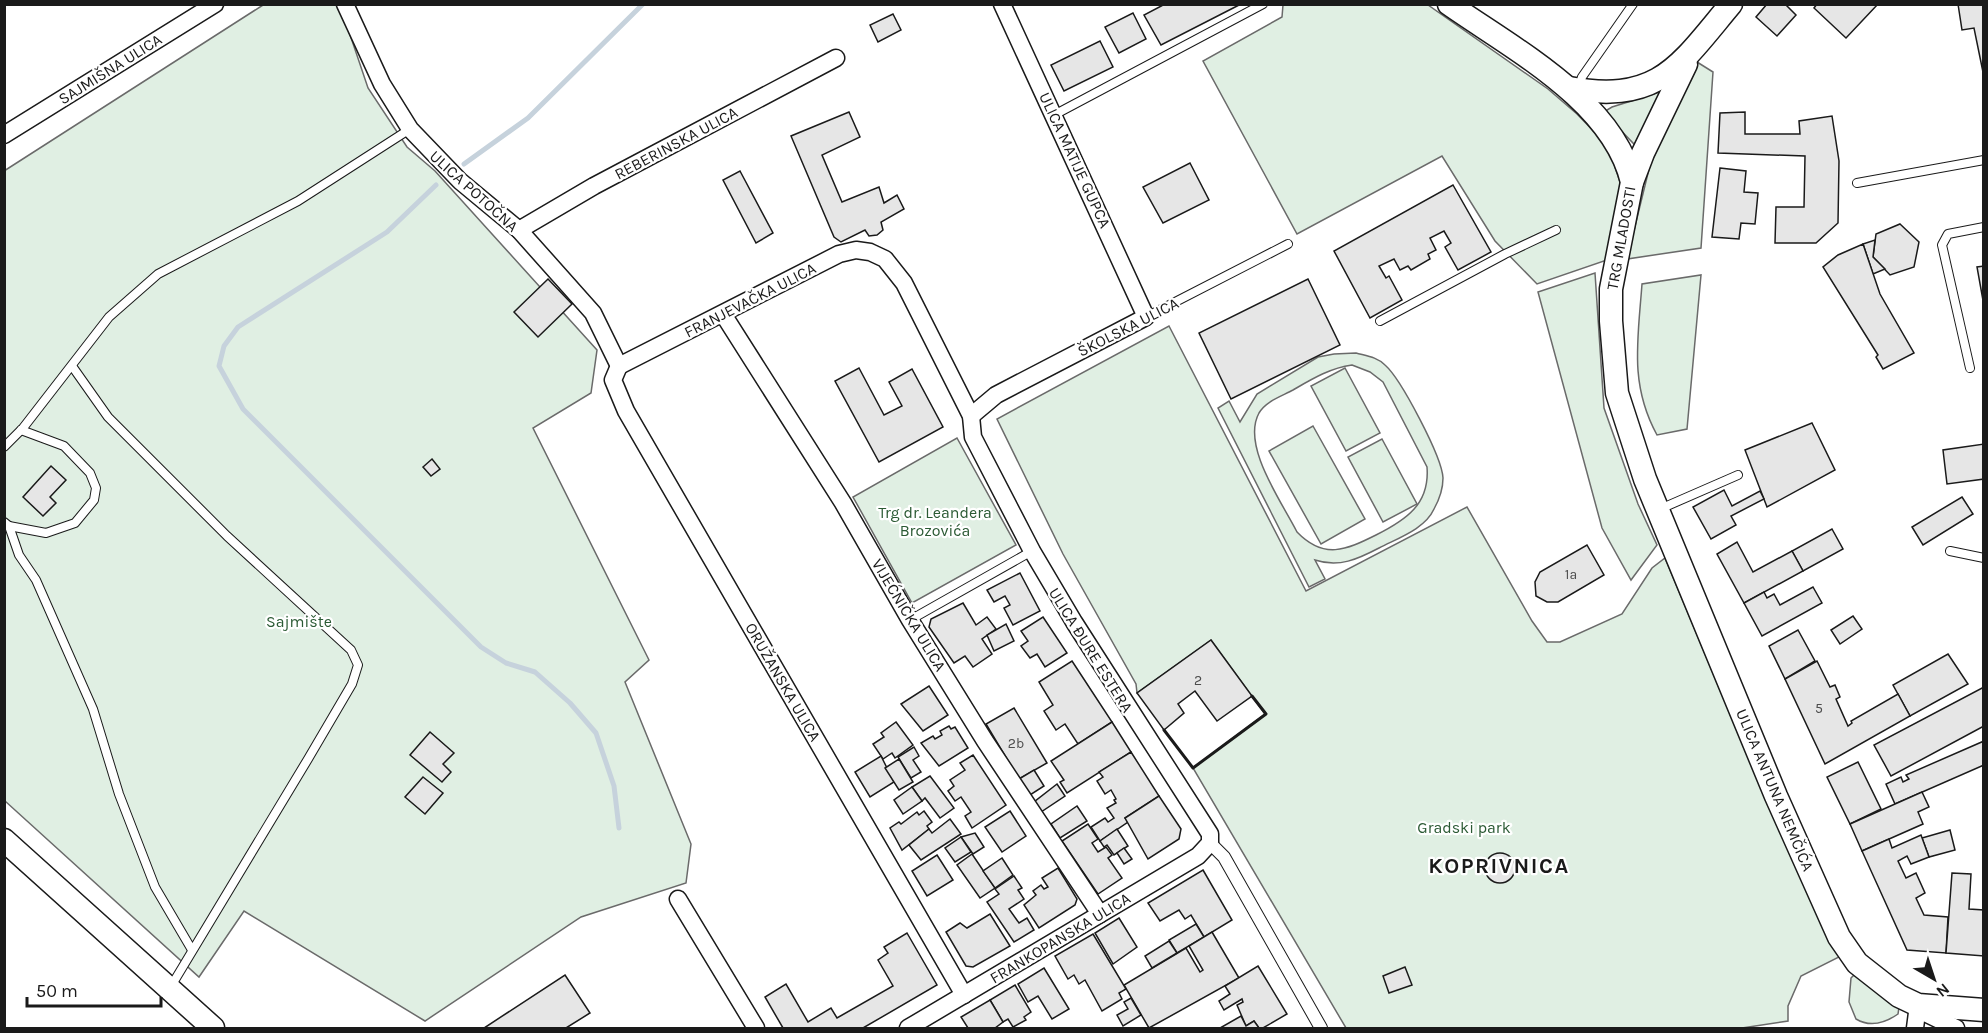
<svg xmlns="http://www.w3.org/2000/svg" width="1988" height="1033" font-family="Karla,sans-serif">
  <rect width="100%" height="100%" fill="#fff"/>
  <!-- green -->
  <g fill="#e0efe3" stroke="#6a6a6a" stroke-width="1.5" fill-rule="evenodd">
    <polygon points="263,5 340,5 368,88 407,147 435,171 597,350 591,393 533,428 649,660 625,682 691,844 686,883 581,917 425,1021 244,911 199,977 5,801 4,171"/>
    <polygon points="1283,5 1428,5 1548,89 1577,114 1608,146 1621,185 1607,260 1537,284 1495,241 1442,156 1297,234 1203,61 1282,17"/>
    <polygon points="1697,62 1713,72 1701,248 1627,259 1650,165"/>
    <polygon points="1660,92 1639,142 1634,144 1606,115 1607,110 1612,107"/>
    <polygon points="1595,273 1604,408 1638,504 1657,545 1631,580 1602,528 1538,292"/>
    <path d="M1701 275 1687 429 1657 435C1629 384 1638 339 1642 284Z"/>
    <polygon points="1169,326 1306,591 1467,507 1532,621 1547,642 1560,642 1622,614 1652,568 1665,558 1766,800 1841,956 1801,976 1788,1006 1788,1021 1742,1028 1346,1028 1193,768 1265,714 1211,640 1137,693 1136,684 1063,554 997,419"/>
    <path d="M1356 353C1367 356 1377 357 1385 365 1401 379 1442 457 1443 478 1443 488 1439 500 1434 509 1425 529 1398 538 1379 548 1358 559 1339 568 1315 560L1325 579 1309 587 1218 408 1229 401 1240 422 1257 394 1318 357 1334 354ZM1352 365 1370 372 1383 382 1427 467C1430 504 1406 520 1376 535 1346 550 1324 560 1297 532 1282 502 1241 446 1259 413 1266 401 1282 396 1293 390 1312 379 1330 368 1352 365Z"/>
    <polygon points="1345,368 1380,433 1346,451 1311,386"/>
    <polygon points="1313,426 1365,519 1321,544 1269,451"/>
    <polygon points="957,438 1016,545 912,603 853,497"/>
    <polygon points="1382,439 1417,504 1383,522 1348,457"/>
    <path d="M1854 975 1899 1007 1898 1014C1885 1023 1871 1028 1856 1019L1849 1002 1851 978Z"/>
  </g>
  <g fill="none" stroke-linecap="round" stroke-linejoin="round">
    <!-- stream -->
    <g stroke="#c6d2dc" stroke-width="5">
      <polyline points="464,164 528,118 643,4"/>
      <polyline points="436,185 387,232 238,327 224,346 219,366 243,409 481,647 506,663 535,672 570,703 596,733 614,786 619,828"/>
    </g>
  </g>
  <!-- building -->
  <g fill="#e6e6e6" stroke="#1a1a1a" stroke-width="1.5">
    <polygon points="1165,4 1241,4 1161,45 1144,15"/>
    <polygon points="1767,4 1785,4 1796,15 1777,36 1756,17"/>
    <polygon points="1817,4 1878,4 1846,38 1814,8"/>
    <polygon points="1958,4 1984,4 1984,77 1974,28 1962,30"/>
    <polygon points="1133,13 1146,39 1119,53 1105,27"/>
    <polygon points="893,14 901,30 878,42 870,25"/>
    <polygon points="1100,41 1113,67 1064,91 1051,65"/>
    <polygon points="849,112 860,137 822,155 842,202 879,187 884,203 897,195 904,209 881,222 883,230 877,235 869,236 865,230 841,242 834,237 791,136"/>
    <polygon points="1745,112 1745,134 1800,134 1799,121 1832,116 1839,161 1838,223 1816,243 1775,243 1776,207 1804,207 1805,156 1718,153 1720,113"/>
    <polygon points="1190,163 1209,200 1163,223 1143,187"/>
    <polygon points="1720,168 1746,171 1744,192 1758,193 1755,224 1741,223 1739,239 1712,237"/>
    <polygon points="740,171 773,233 756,243 723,180"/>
    <polygon points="1453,185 1491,252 1458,270 1445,247 1451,243 1444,231 1430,238 1436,250 1428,254 1430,259 1411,270 1408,266 1400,270 1394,259 1379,266 1386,278 1389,276 1402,300 1370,318 1334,251"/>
    <polygon points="1900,224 1919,242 1914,267 1890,275 1873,257 1876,234"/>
    <polygon points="1875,240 1873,257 1885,269 1873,274 1863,244"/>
    <polygon points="1863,244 1880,294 1914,353 1883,369 1876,357 1878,355 1823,267 1838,255"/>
    <polygon points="1984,266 1984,306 1977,267"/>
    <polygon points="548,279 572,304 538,337 514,312"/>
    <polygon points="1308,279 1340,345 1231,399 1199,333"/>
    <polygon points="859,368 884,415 902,406 889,382 912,369 943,427 879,462 835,381"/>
    <polygon points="1812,423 1835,470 1767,507 1745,450"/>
    <polygon points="1984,444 1984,479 1947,484 1943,450"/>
    <polygon points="432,459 440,469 431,476 423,467"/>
    <polygon points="51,466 66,480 50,497 56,503 43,516 23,497"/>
    <polygon points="1724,490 1732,506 1760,491 1764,499 1731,516 1736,525 1711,539 1693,507"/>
    <polygon points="1962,497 1973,514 1923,545 1912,527"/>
    <polygon points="1832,529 1843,549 1803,571 1792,551"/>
    <polygon points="1737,542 1753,572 1792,551 1803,571 1744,603 1717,554"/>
    <polygon points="1587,545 1604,575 1558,602 1547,602 1536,596 1535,582 1540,572"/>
    <polygon points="1020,573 1040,611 1013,625 1004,608 1010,605 1005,596 994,602 987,590"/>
    <polygon points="1813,587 1822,603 1762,636 1744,603 1764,592 1767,598 1774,594 1780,605"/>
    <polygon points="963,603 976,625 987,617 996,629 982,639 992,654 973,667 965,656 954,663 929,627 931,619"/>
    <polygon points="1853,616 1862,629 1840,644 1831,630"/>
    <polygon points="1043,617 1067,653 1045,667 1037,654 1030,658 1021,646 1028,641 1021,631"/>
    <polygon points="1006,624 1014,641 994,651 987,635"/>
    <polygon points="1798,630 1815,661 1785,679 1769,646"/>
    <polygon points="1211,640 1252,696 1217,721 1195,691 1178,704 1184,713 1164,730 1137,693"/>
    <polygon points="1948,654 1968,684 1910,716 1893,685"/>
    <polygon points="1072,661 1112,722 1078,744 1065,724 1056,730 1044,711 1053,705 1039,682"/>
    <polygon points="1817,661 1830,687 1835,685 1840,697 1836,699 1848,726 1852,723 1851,721 1898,694 1910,716 1825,764 1785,679"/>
    <polygon points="929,686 948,715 923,731 901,704"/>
    <polygon points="1984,687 1984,726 1891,776 1874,745"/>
    <polygon points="1014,708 1047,763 1019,779 986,724"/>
    <polygon points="896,722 913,745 895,758 892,753 883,759 873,744 884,737 881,733"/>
    <polygon points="1112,722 1131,752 1067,793 1060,782 1064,780 1051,761"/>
    <polygon points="949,726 951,729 955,727 968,748 939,766 921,743 933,736 935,739 942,735 940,731"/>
    <polygon points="430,732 454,753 443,764 451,772 442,782 410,755"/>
    <polygon points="1984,741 1984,765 1895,804 1886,784 1901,777 1903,782 1909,779 1906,775"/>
    <polygon points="914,747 919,756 913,760 921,772 911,778 898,757"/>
    <polygon points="1131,752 1159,796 1125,818 1128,822 1100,841 1091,827 1105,818 1108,822 1114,818 1107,808 1116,803 1114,800 1116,799 1111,790 1105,794 1097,781 1103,777 1099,772"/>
    <polygon points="973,755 1006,805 972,828 965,816 971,812 961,797 955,801 948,791 954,786 950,780 965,770 960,763"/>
    <polygon points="881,756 894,782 870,797 855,772"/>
    <polygon points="899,759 913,782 899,790 885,768"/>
    <polygon points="1858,762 1881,809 1850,824 1827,777"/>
    <polygon points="1034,770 1044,786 1030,795 1019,779"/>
    <polygon points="930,776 954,808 940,818 925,798 922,801 912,787"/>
    <polygon points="423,777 443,793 425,814 405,797"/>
    <polygon points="1057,784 1065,796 1041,812 1034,802"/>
    <polygon points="912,787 922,801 903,814 894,800"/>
    <polygon points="1922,792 1929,807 1918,812 1923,824 1862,851 1850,824"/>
    <polygon points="1159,796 1181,829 1179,839 1148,859 1125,818"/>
    <polygon points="1077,806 1087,821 1060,838 1051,824"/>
    <polygon points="924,811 932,822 927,826 929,829 902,850 890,828 899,822 901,824 917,812 919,815"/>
    <polygon points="1010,811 1026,836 1002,852 985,827"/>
    <polygon points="950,819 961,834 921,860 909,845 929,829 932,833"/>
    <polygon points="1088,824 1098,839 1092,843 1098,852 1106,847 1112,855 1108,858 1122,878 1098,894 1062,841"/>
    <polygon points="1117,829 1128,846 1114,855 1107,845 1104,847 1100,841"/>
    <polygon points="1950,830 1955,850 1929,857 1922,838"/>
    <polygon points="975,833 984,847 973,854 961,837"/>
    <polygon points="1921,835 1929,857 1911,864 1907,856 1898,861 1906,878 1916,873 1925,893 1916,898 1924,915 1948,917 1946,953 1907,950 1862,851 1889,839 1892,848"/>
    <polygon points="961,837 971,852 955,862 945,848"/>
    <polygon points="1124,848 1132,859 1124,864 1117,853"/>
    <circle cx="1500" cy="868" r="15"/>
    <polygon points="972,854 995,888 980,898 957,865"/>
    <polygon points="937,855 953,880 927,896 912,871"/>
    <polygon points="1002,858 1013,875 995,888 983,871"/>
    <polygon points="1058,868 1077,899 1075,905 1039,928 1024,905 1036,895 1033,891 1041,885 1044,889 1048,887 1042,878"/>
    <polygon points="1203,870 1232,920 1204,937 1191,915 1185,919 1179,910 1160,921 1148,903"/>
    <polygon points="1952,873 1971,874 1969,909 1984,910 1984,956 1946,953"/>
    <polygon points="1014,876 1022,888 1018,890 1024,899 1009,909 1019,923 1027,918 1034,930 1014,942 987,902 999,894 995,889"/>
    <polygon points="990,914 1010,946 973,967 966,966 946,932 960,923 967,928"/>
    <polygon points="1119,918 1137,947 1113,964 1095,933"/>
    <polygon points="1196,924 1204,937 1177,953 1169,940"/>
    <polygon points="1212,932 1239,978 1149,1028 1124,985 1186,948 1200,972 1203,970 1189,946"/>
    <polygon points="907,933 937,985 863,1028 783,1028 765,997 786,984 808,1022 831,1008 837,1018 893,986 878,960 888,953 884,947"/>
    <polygon points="1093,934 1126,989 1119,993 1122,999 1102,1011 1085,980 1079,984 1074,975 1068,979 1055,956"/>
    <polygon points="1169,941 1177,953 1152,968 1145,956"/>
    <polygon points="1258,966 1287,1014 1263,1028 1259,1028 1254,1021 1246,1026 1237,1005 1243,1002 1242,999 1224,1010 1219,1001 1230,994 1225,986"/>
    <polygon points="1405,967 1412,985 1389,993 1383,976"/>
    <polygon points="1044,968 1069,1009 1052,1019 1038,996 1028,1002 1018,984"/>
    <polygon points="565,975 590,1013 566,1028 484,1028"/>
    <polygon points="1015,985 1031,1012 1024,1017 1026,1020 1013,1027 1008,1019 1003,1022 990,1000"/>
    <polygon points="1131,998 1141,1015 1123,1026 1117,1015 1128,1009 1124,1002"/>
    <polygon points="990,1000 1003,1022 995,1028 968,1028 961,1017"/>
    <polygon points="1241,1016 1246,1026 1254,1021 1259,1028 1220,1028"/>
  </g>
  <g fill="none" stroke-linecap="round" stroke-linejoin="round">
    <!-- service casing -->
    <g stroke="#1a1a1a" stroke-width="10">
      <g id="service">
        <polyline points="1579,87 1582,77 1633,4"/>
        <polyline points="1054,115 1263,4"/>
        <polyline points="1857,183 1984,160"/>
        <polyline points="1146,317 1288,244"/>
        <polyline points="1380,321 1505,254 1556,230"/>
        <polyline points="72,366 108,417 227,536 351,650 358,665 352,684 308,759 170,988"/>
        <polyline points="1970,368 1942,245 1948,234 1984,227"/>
        <polyline points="4,447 23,428 109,317 158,274 298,201 410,129"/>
        <polyline points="1660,509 1738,475"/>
        <polyline points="4,522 9,526 19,555 36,580 93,709 119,794 155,887 192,950"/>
        <polyline points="9,526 46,533 75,523 94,500 96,488 90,473 64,446 21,430"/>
        <polyline points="1950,551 1984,558"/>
        <polyline points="910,620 1032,551"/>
      </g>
    </g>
    <!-- pedestrian casing -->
    <g stroke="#1a1a1a" stroke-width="14">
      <polyline id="pedestrian" points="1210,843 1224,857 1321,1028"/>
    </g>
    <!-- minor casing -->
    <g stroke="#1a1a1a" stroke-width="19">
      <g id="minor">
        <polyline points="345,4 382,84 410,129 460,181 519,230 593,313 619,366"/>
        <polyline points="4,135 215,4"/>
        <polyline points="519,230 594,186 836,58"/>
        <polyline points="723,314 843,503 910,620 985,741 1100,914"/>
        <polyline points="619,366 839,254 856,250 870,252 885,259 904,283 971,416 973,437 1032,551 1074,622 1210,834 1210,843 1198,856 908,1028"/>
        <polyline points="619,366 613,380 626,411 964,995"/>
        <polyline points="971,416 996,395 1146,317 1002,4"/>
        <polyline points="678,899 756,1028"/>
        <polyline points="1918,1005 1925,1013 1956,1028"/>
        <polyline points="1915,1028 1918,1005"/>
      </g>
    </g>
    <!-- secondary casing -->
    <g stroke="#1a1a1a" stroke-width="25">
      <g id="secondary">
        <path d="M1449 4C1513 49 1613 101 1632 182L1611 289V321L1617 393 1645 479 1776 796 1839 937 1857 963 1899 996 1918 1005 1984 1010"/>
        <path d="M1569 88C1659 104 1679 66 1731 4"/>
        <polyline points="1632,182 1643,153 1686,64"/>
        <polyline points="4,840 213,1028"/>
      </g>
    </g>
    <!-- service -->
    <use href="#service" stroke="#fff" stroke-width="8"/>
    <!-- pedestrian -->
    <use href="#pedestrian" stroke="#fff" stroke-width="12"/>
    <!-- minor -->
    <use href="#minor" stroke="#fff" stroke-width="16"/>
    <!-- secondary -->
    <use href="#secondary" stroke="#fff" stroke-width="22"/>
    <!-- wall -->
    <polyline stroke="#1a1a1a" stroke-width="3" points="1164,730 1193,768 1266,714 1252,696"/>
  </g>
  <g text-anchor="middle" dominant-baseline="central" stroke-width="4.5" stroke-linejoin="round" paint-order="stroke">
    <!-- number labels -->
    <g font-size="14" fill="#4d4d4d">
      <text x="1571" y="574">1a</text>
      <text x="1198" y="680">2</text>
      <text x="1819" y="708">5</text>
      <text x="1016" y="743">2b</text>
    </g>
    <!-- street labels -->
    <g font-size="16" fill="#1a1a1a" stroke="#fff">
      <text transform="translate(110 69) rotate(-32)">SAJMIŠNA ULICA</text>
      <text transform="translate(676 143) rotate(-28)">REBERINSKA ULICA</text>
      <text transform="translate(1075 160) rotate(65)">ULICA MATIJE GUPCA</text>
      <text transform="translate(474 191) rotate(42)">ULICA POTOČNA</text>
      <text transform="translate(1621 238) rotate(-80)">TRG MLADOSTI</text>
      <text transform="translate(750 300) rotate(-27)">FRANJEVAČKA ULICA</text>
      <text transform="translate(1128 327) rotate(-27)">ŠKOLSKA ULICA</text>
      <text transform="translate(909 615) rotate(59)">VIJEĆNIČKA ULICA</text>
      <text transform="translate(1091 650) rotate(58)">ULICA ĐURE ESTERA</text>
      <text transform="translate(783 682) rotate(60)">ORUŽANSKA ULICA</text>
      <text transform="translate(1775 790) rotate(67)">ULICA ANTUNA NEMČIĆA</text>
      <text transform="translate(1060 938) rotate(-31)">FRANKOPANSKA ULICA</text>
    </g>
    <!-- park labels -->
    <g font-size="16" fill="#2b5a34" stroke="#fff">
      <text x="935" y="512">Trg dr. Leandera<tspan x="935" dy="18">Brozovića</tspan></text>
      <text x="299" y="621">Sajmište</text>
      <text x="1464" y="827">Gradski park</text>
    </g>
    <!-- district labels -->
    <g font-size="22" font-weight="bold" letter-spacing="1.5" fill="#1a1a1a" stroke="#fff">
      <text x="1499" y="866">KOPRIVNICA</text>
    </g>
  </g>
  <!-- border -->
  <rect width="1988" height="1033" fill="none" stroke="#1a1a1a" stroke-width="12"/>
  <!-- north arrow -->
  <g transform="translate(1934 979) rotate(141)" stroke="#ffffff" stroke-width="4.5" paint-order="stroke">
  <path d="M0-4.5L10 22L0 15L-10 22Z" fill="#1a1a1a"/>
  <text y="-9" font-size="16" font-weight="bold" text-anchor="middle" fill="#1a1a1a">N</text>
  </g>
  <!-- scale -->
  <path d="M27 997v9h134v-9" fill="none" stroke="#1a1a1a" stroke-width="3"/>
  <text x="36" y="997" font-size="18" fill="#1a1a1a" stroke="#ffffff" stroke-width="4.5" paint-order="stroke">50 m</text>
</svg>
